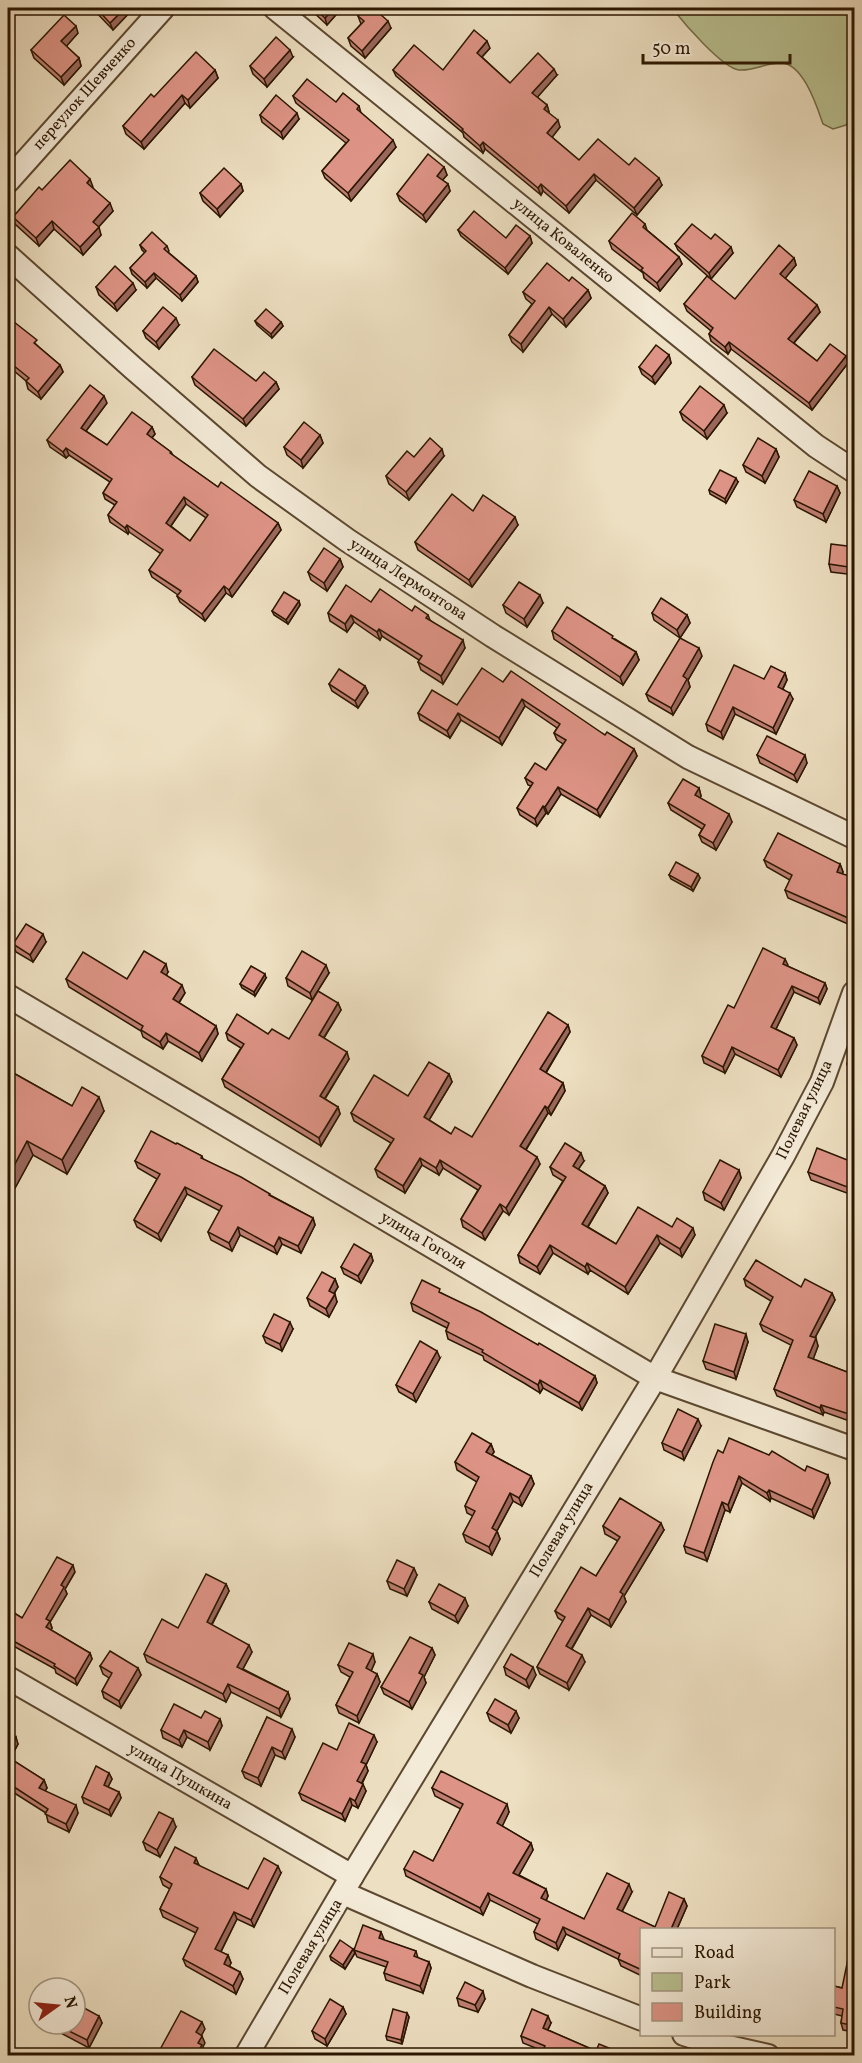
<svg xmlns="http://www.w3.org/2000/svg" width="862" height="2063" font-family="Vollkorn,serif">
  <rect width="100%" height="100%" fill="#eddfc1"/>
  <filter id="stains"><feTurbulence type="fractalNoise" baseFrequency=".00333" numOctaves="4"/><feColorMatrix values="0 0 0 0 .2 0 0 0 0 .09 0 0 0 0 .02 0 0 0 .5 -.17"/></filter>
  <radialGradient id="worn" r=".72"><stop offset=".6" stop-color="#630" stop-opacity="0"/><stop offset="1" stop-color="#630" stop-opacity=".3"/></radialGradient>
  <!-- green -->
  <path fill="#b9c192" stroke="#726c49" stroke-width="1.5" d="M672 8H854V113L846 125 833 129 823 124C817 107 803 62 780 63 767 63 753 71 739 70 722 68 683 22 672 8Z"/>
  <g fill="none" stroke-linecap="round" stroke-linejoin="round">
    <!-- minor casing -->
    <g stroke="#5c4830" stroke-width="26">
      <g id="minor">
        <polyline points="275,8 816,446 854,471"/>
        <polyline points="8,181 163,8"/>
        <polyline points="8,256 133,368 258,476 347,540 493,636 688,757 854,837"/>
        <polyline points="8,996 655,1378 854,1449"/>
        <polyline points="8,1678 352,1876"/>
        <polyline points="343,1893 532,1976 642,2019"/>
        <polyline points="684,2034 715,2044 768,2056"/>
        <polyline points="246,2056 352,1876 655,1378 783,1156 822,1082 854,993"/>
      </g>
    </g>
    <!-- minor -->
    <use href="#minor" stroke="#f3ead7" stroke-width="22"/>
  </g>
  <!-- wall -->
  <g fill="#be7e72" stroke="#2b1600" stroke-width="1.5" fill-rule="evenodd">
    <polygon points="92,8 131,8 132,10 113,30"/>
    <polygon points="309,8 342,8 327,25"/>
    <polygon points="358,16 391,28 365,58 351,46 348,38 361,24"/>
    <polygon points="78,33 66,46 79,58 81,66 64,85 34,58 31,50"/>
    <polygon points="490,48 482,57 510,83 557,75 537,97 547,105 549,112 548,113 560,127 552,137 579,160 629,165 662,185 637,215 596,180 569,213 543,191 541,195 485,149 483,153 464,137 463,133 396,76 393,70 443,70"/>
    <polygon points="293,57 267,87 253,74 250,66"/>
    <polygon points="215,70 218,78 190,108 185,103 144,149 126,134 123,126 154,97"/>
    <polygon points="293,96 359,106 361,113 396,147 351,201 325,178 322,171 346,143 296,103"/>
    <polygon points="260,115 299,119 283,139 262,122"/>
    <polygon points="444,167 447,175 442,180 448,184 450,191 426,222 400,201 397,194"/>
    <polygon points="241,184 243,191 220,217 203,201 200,193"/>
    <polygon points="92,187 113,211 98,227 101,235 83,255 54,229 39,246 15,224 13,217 42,190 93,187"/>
    <polygon points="645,224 647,230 679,257 682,264 660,291 644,278 643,273 612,249 609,241"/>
    <polygon points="458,230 506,238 530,236 532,243 508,274 461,236"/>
    <polygon points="675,244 733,253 711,279 678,250"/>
    <polygon points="140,245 167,246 169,251 168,252 196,276 198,282 182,301 156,278 147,288 132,274 130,268 145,253 142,250"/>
    <polygon points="794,258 796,265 785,278 817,305 820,312 794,343 817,361 848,363 812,410 731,349 728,354 711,341 709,334 711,331 687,311 684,304 735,299"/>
    <polygon points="569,281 588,290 591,298 566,327 552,314 523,352 512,342 509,335 532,304 526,299 523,292"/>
    <polygon points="96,287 136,290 117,311 99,295"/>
    <polygon points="8,315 11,320 39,347 60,365 63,372 41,399 28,389 26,381 8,366"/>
    <polygon points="255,321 281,322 283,326 272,338 257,325"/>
    <polygon points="179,325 159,349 146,338 143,331"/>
    <polygon points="669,355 671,363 655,384 642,374 639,367"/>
    <polygon points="192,377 256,381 276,382 279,389 246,426 195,385"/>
    <path d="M107 403 86 431 107 445 152 427 155 434 152 438 171 452 173 455 218 487 278 523 281 530 232 597 226 593 205 621 180 602 177 596 178 595 152 577 149 570 161 554 129 532 128 534 110 522 108 515 115 505 105 499 103 493 110 482 69 455 66 458 50 447 47 440ZM186 504 206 518 190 541 171 526Z"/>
    <polygon points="855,406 855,420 853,419 850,412"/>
    <polygon points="680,412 727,413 707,439 683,420"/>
    <polygon points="320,435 323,443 303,468 287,455 284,447"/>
    <polygon points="776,449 779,457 765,483 746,472 743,465"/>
    <polygon points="444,456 409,500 389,484 386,476 414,457"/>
    <polygon points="738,482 726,503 710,494 709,490"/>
    <polygon points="837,486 840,493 826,522 797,507 794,500"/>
    <polygon points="473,511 518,525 472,587 418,550 415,542"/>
    <polygon points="855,547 855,575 831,572 829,564"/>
    <polygon points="340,559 343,567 327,591 311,580 308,572"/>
    <polygon points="299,601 300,605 288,624 274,615 272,611"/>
    <polygon points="371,602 428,615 430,620 465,648 443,684 421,670 418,662 419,660 382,636 380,640 354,622 347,632 330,621 328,613"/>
    <polygon points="543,603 527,627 506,613 503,605"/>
    <polygon points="652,613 687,615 690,623 680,638 654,620"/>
    <polygon points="552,631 615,639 636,652 639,660 623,685 554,639"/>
    <polygon points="702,656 688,680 690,687 673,715 649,701 646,694"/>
    <polygon points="785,673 787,680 783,689 793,699 776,734 735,714 723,739 708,731 706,724 764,679"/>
    <polygon points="503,682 605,735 634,749 637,756 600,817 561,794 548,814 546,813 537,826 520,815 517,808 531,786 528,785 525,778 546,770 563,744 557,740 554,733 557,728 525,706 502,745 461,720 450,738 420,720 418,713 457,705"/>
    <polygon points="329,684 365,686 368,693 358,708 332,691"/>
    <polygon points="757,755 807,763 797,782 760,763"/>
    <polygon points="699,788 701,796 700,798 732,822 716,850 702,842 699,835 702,829 671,810 668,803"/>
    <polygon points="764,860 840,864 843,872 842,874 855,878 855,927 788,898 785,890 790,880 767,867"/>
    <polygon points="698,874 700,878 693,891 671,879 669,875"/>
    <polygon points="46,942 33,962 16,952 13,944"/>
    <polygon points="785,959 787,966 825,983 827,989 820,1004 794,992 776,1029 794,1038 797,1045 781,1077 735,1054 725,1073 704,1063 702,1056 734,1008"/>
    <polygon points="168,972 166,975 185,993 179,1003 216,1026 218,1034 202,1061 168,1041 163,1049 143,1037 141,1031 69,987 66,979 127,979"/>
    <polygon points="329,973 312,1000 288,986 286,978"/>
    <polygon points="266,978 255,996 242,988 240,984"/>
    <polygon points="338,1003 341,1010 324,1038 349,1059 325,1099 338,1107 340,1114 321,1146 225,1087 222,1079 241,1048 228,1040 226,1033 268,1034 289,1039"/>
    <polygon points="568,1025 570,1032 546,1073 563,1083 565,1091 551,1115 548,1113 526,1150 540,1164 509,1215 503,1211 485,1240 463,1227 461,1219 478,1190 443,1168 439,1175 422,1165 405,1193 378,1177 375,1169 391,1143 354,1121 351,1113 408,1096 449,1074 452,1082 429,1120 451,1134 472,1137"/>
    <polygon points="855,1039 855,1073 849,1071 847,1064"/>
    <polygon points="8,1070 72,1106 104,1111 67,1174 33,1155 8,1201"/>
    <polygon points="176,1144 202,1156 203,1159 313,1218 315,1225 301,1253 282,1244 277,1254 240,1235 232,1251 211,1240 208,1232 220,1211 187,1194 161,1241 137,1227 134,1220 157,1179 138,1168 135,1161"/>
    <polygon points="584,1161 578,1169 605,1186 608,1193 588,1227 616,1244 672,1227 695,1235 682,1257 660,1243 628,1294 590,1270 588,1274 553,1253 540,1274 520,1263 518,1255 563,1181 553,1175 550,1167"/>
    <polygon points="855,1163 855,1196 811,1180 808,1172"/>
    <polygon points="739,1170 741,1178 724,1210 705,1200 703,1192"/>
    <polygon points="371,1254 373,1261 361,1283 344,1274 341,1267"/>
    <polygon points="335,1279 338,1287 334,1294 337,1302 329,1317 310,1306 307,1298"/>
    <polygon points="744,1279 832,1293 835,1300 815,1338 818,1346 813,1359 855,1375 855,1423 824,1412 823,1415 777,1396 774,1389 791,1345 763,1331 760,1324 771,1301 746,1286"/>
    <polygon points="441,1293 595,1376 597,1383 582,1410 543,1388 540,1393 524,1383 484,1360 483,1356 448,1339 446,1331 447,1328 413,1311 411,1303"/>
    <polygon points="293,1329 282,1351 266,1343 263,1336"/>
    <polygon points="748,1342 736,1379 706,1369 703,1361"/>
    <polygon points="440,1358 416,1402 399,1392 396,1385"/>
    <polygon points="701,1426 684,1460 664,1450 662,1443"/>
    <polygon points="491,1444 494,1452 492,1455 531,1476 534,1484 522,1506 513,1501 497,1531 500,1539 492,1555 466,1542 463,1534 473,1516 467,1513 465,1506 477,1482 457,1470 455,1462"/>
    <polygon points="723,1453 769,1455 830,1483 814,1518 771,1498 770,1501 742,1483 730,1512 725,1510 707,1561 686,1553 684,1546"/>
    <polygon points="603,1526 664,1530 624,1596 626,1602 611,1627 591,1615 572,1649 585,1662 569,1690 540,1674 537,1667 563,1621 558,1618 555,1611 596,1576 618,1541 605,1534"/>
    <polygon points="75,1572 65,1589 67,1594 50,1622 52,1628 51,1630 90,1653 92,1659 77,1685 56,1673 55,1669 8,1643 8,1609 22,1618"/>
    <polygon points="417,1575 407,1596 390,1589 387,1581"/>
    <polygon points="226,1584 229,1591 212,1625 252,1652 243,1669 288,1692 290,1699 281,1717 231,1692 226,1702 147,1662 144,1654 178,1628"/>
    <polygon points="429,1602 468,1606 458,1623 432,1609"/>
    <polygon points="432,1648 435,1655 424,1677 426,1683 412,1709 384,1694 381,1687"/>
    <polygon points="375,1662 371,1671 377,1674 380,1682 359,1723 339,1713 336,1705 350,1677 341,1672 338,1665"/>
    <polygon points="100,1666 138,1668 141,1675 121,1708 104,1698 102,1691 109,1678 103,1674"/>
    <polygon points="504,1667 536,1675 529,1688 506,1675"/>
    <polygon points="487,1713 519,1718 511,1733 490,1721"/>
    <polygon points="267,1717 295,1737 285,1759 275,1755 261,1786 245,1778 242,1771"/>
    <polygon points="201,1718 220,1719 222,1726 210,1750 187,1737 182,1747 163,1738 161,1730"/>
    <polygon points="8,1732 18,1744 10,1759 44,1780 47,1788 45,1791 78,1813 69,1832 48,1822 46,1813 8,1789"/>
    <polygon points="377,1742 366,1765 368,1771 362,1784 366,1791 358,1808 352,1805 345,1821 302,1800 299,1793 337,1750"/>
    <polygon points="109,1773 112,1779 108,1787 119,1792 121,1798 111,1816 84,1803 82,1797"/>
    <polygon points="432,1788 509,1812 502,1826 531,1843 533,1850 519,1875 546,1889 548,1896 546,1901 584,1919 632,1892 622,1912 655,1927 684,1899 687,1906 677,1929 642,1929 642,1976 621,1966 618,1959 566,1934 558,1950 536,1939 534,1932 538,1924 490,1900 483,1915 406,1876 404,1869 433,1861 461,1809 435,1796"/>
    <polygon points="176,1827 160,1857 146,1850 143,1842"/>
    <polygon points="199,1866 248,1889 281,1873 254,1927 237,1919 221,1952 228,1955 231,1963 229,1966 240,1972 243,1979 236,1994 186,1966 183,1959 196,1933 163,1917 160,1909 170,1889 163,1885 160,1877"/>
    <polygon points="381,1932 383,1940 416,1951 418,1958 429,1962 431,1968 423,1993 386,1980 384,1973 386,1967 357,1957 354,1950"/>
    <polygon points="353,1949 355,1953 345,1969 331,1960 330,1956"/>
    <polygon points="855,1955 855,2032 843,2030 841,2023 842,2016 834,2014 834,1986 842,1988"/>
    <polygon points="457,1998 485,1999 478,2012 459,2006"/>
    <polygon points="343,2007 346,2014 327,2046 315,2039 312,2031"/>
    <polygon points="407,2013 409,2017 402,2044 387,2040 386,2036"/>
    <polygon points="99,2016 102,2023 89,2048 57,2031 54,2024"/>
    <polygon points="551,2023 548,2030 596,2051 619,2052 543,2051 523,2043 521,2036"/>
  </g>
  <!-- shaded-wall -->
  <g fill="#9b675d" stroke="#2b1600" stroke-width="1.5">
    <polygon points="125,8 131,8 132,10 113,30 110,23"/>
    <polygon points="334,8 342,8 327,25 325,18"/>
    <polygon points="388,21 391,28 365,58 362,51"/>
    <polygon points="76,26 78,33 64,49 61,41"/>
    <polygon points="487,41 490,48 479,60 477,53"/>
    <polygon points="290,50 293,57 267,87 264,79"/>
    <polygon points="79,58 81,66 64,85 61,77"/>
    <polygon points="554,69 557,75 535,100 532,93"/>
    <polygon points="215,70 218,78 190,108 188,100"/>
    <polygon points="182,95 185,103 144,149 141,142"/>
    <polygon points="547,105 549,112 546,116 544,109"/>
    <polygon points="297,113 299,119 283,139 281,132"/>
    <polygon points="558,120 560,127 550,140 547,133"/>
    <polygon points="393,140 396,147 351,201 348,193"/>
    <polygon points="483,142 485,149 483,153 480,146"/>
    <polygon points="444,167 447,175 440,183 437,176"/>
    <polygon points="594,174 596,180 569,213 566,206"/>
    <polygon points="659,178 662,185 637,215 634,208"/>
    <polygon points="90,179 93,187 90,190 87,183"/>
    <polygon points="241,184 243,191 220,217 217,209"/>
    <polygon points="448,184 450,191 426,222 423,215"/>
    <polygon points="541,184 543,191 541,195 538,188"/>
    <polygon points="110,203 113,211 96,230 93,222"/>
    <polygon points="52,221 54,229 39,246 36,238"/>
    <polygon points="99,227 101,235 83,255 80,247"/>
    <polygon points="530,236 532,243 508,274 505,268"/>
    <polygon points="731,247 733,253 711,279 709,273"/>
    <polygon points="679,257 682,264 660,291 657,283"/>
    <polygon points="794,258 796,265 783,281 780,274"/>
    <polygon points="154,273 156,278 147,288 145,282"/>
    <polygon points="196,276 198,282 182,301 180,295"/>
    <polygon points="133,283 136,290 117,311 114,304"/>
    <polygon points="588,290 591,298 566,327 563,319"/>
    <polygon points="817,305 820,312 791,346 788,339"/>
    <polygon points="549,307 552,314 523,352 521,344"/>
    <polygon points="176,318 179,325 159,349 156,342"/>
    <polygon points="281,322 283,326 272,338 271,334"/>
    <polygon points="729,342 731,349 728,354 725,347"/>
    <polygon points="669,355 671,363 655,384 652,377"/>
    <polygon points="846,356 848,363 812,410 809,403"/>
    <polygon points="60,365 63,372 41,399 38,392"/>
    <polygon points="276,382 279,389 246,426 243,419"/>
    <polygon points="104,396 107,403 83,435 81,428"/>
    <polygon points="724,405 727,413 707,439 704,431"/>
    <polygon points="152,427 155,434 149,441 147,434"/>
    <polygon points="320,435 323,443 303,468 301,460"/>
    <polygon points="66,448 69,455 66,458 63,452"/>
    <polygon points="442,449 444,456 409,500 406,492"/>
    <polygon points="776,449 779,457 765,483 762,476"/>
    <polygon points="736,478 738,482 726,503 725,499"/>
    <polygon points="837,486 840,493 826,522 823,514"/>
    <polygon points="184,497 186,504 168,530 166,523"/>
    <polygon points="515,517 518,525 472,587 469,580"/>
    <polygon points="278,523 281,530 232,597 229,590"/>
    <polygon points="127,525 129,532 128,534 125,528"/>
    <polygon points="340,559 343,567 327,591 324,583"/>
    <polygon points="224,586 226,593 205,621 202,614"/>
    <polygon points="540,595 543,603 527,627 524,619"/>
    <polygon points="299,601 300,605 288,624 286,620"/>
    <polygon points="351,615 354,622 347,632 345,624"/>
    <polygon points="687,615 690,623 680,638 677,630"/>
    <polygon points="379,629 382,636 380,640 377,632"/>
    <polygon points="463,640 465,648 443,684 441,676"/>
    <polygon points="699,648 702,656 688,680 690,687 673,715 671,708 683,676"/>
    <polygon points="636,652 639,660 623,685 620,677"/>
    <polygon points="785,673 787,680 780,694 778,687"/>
    <polygon points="365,686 368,693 358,708 355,701"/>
    <polygon points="790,693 793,699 776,734 773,728"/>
    <polygon points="522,699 525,706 502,745 499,738"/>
    <polygon points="733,707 735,714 723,739 721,732"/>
    <polygon points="458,713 461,720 450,738 447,731"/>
    <polygon points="634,749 637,756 600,817 597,810"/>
    <polygon points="805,755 807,763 797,782 794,775"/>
    <polygon points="558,787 561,794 548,814 545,807"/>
    <polygon points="699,788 701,796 698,802 695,795"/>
    <polygon points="543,806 546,813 537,826 535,819"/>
    <polygon points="729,814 732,822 716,850 713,843"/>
    <polygon points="840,864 843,872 840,879 837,872"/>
    <polygon points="698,874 700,878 693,891 691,887"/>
    <polygon points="43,934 46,942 33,962 30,955"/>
    <polygon points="785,959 788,965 785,970 783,964"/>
    <polygon points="166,964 168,972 164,980 161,972"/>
    <polygon points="326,965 329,973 312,1000 310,993"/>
    <polygon points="265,974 266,978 255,996 254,992"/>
    <polygon points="825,983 827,989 820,1004 818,998"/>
    <polygon points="182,985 185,993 176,1007 173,999"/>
    <polygon points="792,986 794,992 774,1033 771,1027"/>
    <polygon points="338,1003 341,1010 321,1042 319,1035"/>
    <polygon points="568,1025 570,1032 543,1077 540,1069"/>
    <polygon points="216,1026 218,1034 202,1061 199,1053"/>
    <polygon points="166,1033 168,1041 163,1049 160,1042"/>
    <polygon points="794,1038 797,1045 781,1077 778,1070"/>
    <polygon points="732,1047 735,1054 725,1073 723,1067"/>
    <polygon points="347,1052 349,1059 322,1103 320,1096"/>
    <polygon points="449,1074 452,1082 426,1125 424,1117"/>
    <polygon points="563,1083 565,1091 551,1115 548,1108"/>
    <polygon points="99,1097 104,1111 67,1174 62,1160"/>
    <polygon points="545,1106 548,1113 523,1154 520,1146"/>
    <polygon points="338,1107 340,1114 321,1146 319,1138"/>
    <polygon points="27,1141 33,1155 8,1201 8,1177"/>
    <polygon points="581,1153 584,1161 576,1173 573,1166"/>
    <polygon points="537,1157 540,1164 509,1215 506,1208"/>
    <polygon points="420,1158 422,1165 405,1193 403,1186"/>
    <polygon points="440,1160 443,1168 439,1175 436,1168"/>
    <polygon points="739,1170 741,1178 724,1210 721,1203"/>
    <polygon points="605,1186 608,1193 585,1231 582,1224"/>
    <polygon points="185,1187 187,1194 161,1241 158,1234"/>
    <polygon points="500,1204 503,1211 485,1240 482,1233"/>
    <polygon points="313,1218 315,1225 301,1253 298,1246"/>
    <polygon points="238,1227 240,1235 232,1251 229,1243"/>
    <polygon points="693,1228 695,1235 682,1257 680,1249"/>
    <polygon points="657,1235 660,1243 628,1294 625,1287"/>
    <polygon points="279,1237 282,1244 277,1254 274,1247"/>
    <polygon points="550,1245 553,1253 540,1274 537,1267"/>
    <polygon points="371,1254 373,1261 361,1283 358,1276"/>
    <polygon points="587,1263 590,1270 588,1274 585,1267"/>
    <polygon points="335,1279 338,1287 331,1298 329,1291"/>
    <polygon points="832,1293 835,1300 812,1343 810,1336"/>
    <polygon points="335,1294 337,1302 329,1317 326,1309"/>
    <polygon points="290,1322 293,1329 282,1351 280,1344"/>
    <polygon points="746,1334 748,1342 736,1379 734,1372"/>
    <polygon points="816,1338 818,1346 811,1365 808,1357"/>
    <polygon points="437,1351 440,1358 416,1402 413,1394"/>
    <polygon points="595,1376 597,1383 582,1410 579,1403"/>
    <polygon points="540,1380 543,1388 540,1393 538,1385"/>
    <polygon points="821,1405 824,1412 823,1415 820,1408"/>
    <polygon points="698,1419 701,1426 684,1460 682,1452"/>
    <polygon points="491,1444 494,1452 489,1459 486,1452"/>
    <polygon points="828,1475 830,1483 814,1518 812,1510"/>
    <polygon points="531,1476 534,1484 522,1506 519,1498"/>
    <polygon points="739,1476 742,1483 730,1512 728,1505"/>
    <polygon points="769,1490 771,1498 770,1501 767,1493"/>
    <polygon points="510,1493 513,1501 494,1536 492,1528"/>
    <polygon points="722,1502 725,1510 707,1561 704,1553"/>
    <polygon points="661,1523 664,1530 624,1596 626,1602 611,1627 609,1620 620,1592"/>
    <polygon points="497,1531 500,1539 492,1555 489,1547"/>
    <polygon points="73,1565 75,1572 65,1589 67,1594 50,1622 52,1628 49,1634 46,1627 46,1619 61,1585"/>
    <polygon points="414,1568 417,1575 407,1596 404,1589"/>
    <polygon points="226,1584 229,1591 209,1629 207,1622"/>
    <polygon points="465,1598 468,1606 458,1623 455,1616"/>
    <polygon points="588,1608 591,1615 569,1653 566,1646"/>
    <polygon points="249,1645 252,1652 240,1674 237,1667"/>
    <polygon points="432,1648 435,1655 424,1677 426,1683 412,1709 409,1702 419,1673"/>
    <polygon points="90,1653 92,1659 77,1685 75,1679"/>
    <polygon points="373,1654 375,1662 369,1676 366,1668"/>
    <polygon points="582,1655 585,1662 569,1690 567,1683"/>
    <polygon points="533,1667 536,1675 529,1688 526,1680"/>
    <polygon points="138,1668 141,1675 121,1708 119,1701"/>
    <polygon points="377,1674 380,1682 359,1723 357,1716"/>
    <polygon points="228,1684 231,1692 226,1702 223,1694"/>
    <polygon points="288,1692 290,1699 281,1717 279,1709"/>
    <polygon points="516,1711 519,1718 511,1733 508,1725"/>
    <polygon points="220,1719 222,1726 210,1750 208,1742"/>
    <polygon points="292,1729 295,1737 285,1759 282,1752"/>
    <polygon points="184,1730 187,1737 182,1747 179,1740"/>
    <polygon points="374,1735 377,1742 366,1765 368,1771 359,1788 357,1781 361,1762"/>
    <polygon points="16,1737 18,1744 8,1763 8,1751"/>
    <polygon points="272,1747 275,1755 261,1786 258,1778"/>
    <polygon points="109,1773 112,1779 106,1791 104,1785"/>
    <polygon points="44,1780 47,1788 42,1796 39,1788"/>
    <polygon points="363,1784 366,1791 358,1808 355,1801"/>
    <polygon points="119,1792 121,1798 111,1816 109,1810"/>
    <polygon points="350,1798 352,1805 345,1821 342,1814"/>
    <polygon points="507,1804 509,1812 500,1831 497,1823"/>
    <polygon points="76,1805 78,1813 69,1832 66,1824"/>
    <polygon points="173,1819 176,1827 160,1857 157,1850"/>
    <polygon points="531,1843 533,1850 516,1880 513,1873"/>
    <polygon points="196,1858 199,1865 194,1863"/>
    <polygon points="278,1866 281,1873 254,1927 251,1920"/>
    <polygon points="629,1884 632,1892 619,1917 617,1909"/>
    <polygon points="546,1889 548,1896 544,1905 541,1898"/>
    <polygon points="488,1893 490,1900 483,1915 480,1908"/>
    <polygon points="684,1899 687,1906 677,1929 671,1929"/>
    <polygon points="234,1912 237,1919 218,1957 215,1949"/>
    <polygon points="563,1927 566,1934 558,1950 556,1943"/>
    <polygon points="381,1932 384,1939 381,1945 379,1938"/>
    <polygon points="353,1949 355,1953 345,1969 343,1965"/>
    <polygon points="228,1955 231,1963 227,1971 224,1964"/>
    <polygon points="429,1962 431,1968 423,1993 420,1986"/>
    <polygon points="240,1972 243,1979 236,1994 233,1986"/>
    <polygon points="483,1991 485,1999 478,2012 475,2005"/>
    <polygon points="343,2007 346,2014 327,2046 325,2039"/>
    <polygon points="407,2013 409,2017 402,2044 401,2040"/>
    <polygon points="99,2016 102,2023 89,2048 87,2040"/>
    <polygon points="548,2016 551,2023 545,2035 543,2028"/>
    <polygon points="202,2022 205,2029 199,2040 196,2032"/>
    <polygon points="202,2036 205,2043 203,2047 205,2052 203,2055 196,2055 198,2043"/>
  </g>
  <!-- building -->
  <g fill="#dd9385" stroke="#2b1600" stroke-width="1.5" fill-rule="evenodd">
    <polygon points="96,8 125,8 110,23"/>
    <polygon points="314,8 334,8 325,18"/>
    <polygon points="365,8 373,8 388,21 362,51 348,38 364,21 358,16"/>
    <polygon points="64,15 76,26 61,41 79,58 61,77 31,50"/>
    <polygon points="474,30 487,41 477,53 510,83 538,53 554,69 532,93 547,105 544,109 558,120 547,133 579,160 598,139 629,165 635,158 659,178 634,208 594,174 566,206 541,184 538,188 483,142 480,146 462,130 463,129 393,70 414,45 443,70"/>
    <polygon points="276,37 290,50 264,79 250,66"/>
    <polygon points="196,52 215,70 188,100 182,95 141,142 123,126 151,94 154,97"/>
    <polygon points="307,79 336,102 343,93 359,106 357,109 393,140 348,193 322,171 349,140 293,96"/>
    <polygon points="276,95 297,113 281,132 260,115"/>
    <polygon points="428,154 444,167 437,176 448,184 423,215 397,194"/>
    <polygon points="70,160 90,179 87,183 110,203 93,222 99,227 80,247 52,221 36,238 13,217 39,187 42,190"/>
    <polygon points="224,168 241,184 217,209 200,193"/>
    <polygon points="474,211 506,238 516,225 530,236 505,268 458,230"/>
    <polygon points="632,213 645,224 643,227 679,257 657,283 641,270 643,268 609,241"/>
    <polygon points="692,224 711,239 715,234 731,247 709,273 675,244"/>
    <polygon points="152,232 167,246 164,249 196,276 180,295 154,273 145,282 130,268 146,251 140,245"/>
    <polygon points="779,245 794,258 780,274 817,305 788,339 817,361 830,344 846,356 809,403 729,342 725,347 709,334 713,328 684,304 707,276 735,299"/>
    <polygon points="547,263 569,281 572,277 588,290 563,319 549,307 521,344 509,335 535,301 523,292"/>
    <polygon points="115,266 133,283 114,304 96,287"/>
    <polygon points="163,307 176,318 156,342 143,331"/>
    <polygon points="266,309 281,322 271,334 255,321"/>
    <polygon points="8,315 10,317 9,318 37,340 34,343 60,365 38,392 26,381 29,378 8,361"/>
    <polygon points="656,345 669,355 652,377 639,367"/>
    <polygon points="214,349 256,381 264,372 276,382 243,419 192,377"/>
    <path d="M90 385 104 396 81 428 107 445 132 412 152 427 147 434 171 452 170 453 218 487 221 482 278 523 229 590 224 586 202 614 177 596 181 591 149 570 163 550 127 525 125 528 108 515 117 502 103 493 112 479 66 448 63 452 47 440ZM184 497 208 515 190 541 166 523Z"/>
    <polygon points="700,386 724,405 704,431 680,412"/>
    <polygon points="855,406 855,415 850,412"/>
    <polygon points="304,422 320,435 301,460 284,447"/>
    <polygon points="430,438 442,449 406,492 386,476 407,451 414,457"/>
    <polygon points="758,438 776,449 762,476 743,465"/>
    <polygon points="720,470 736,478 725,499 709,490"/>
    <polygon points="809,471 837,486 823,514 794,500"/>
    <polygon points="452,494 473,511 483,495 515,517 469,580 415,542"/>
    <polygon points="831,544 855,547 855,568 829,564"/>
    <polygon points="324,548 340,559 324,583 308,572"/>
    <polygon points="519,582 540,595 524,619 503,605"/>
    <polygon points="346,585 371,602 380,589 412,611 415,606 428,615 426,618 463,640 441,676 418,662 422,656 379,629 377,632 351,615 345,624 328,613"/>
    <polygon points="284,592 299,601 286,620 272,611"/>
    <polygon points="661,598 687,615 677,630 652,613"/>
    <polygon points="567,607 613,636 612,638 636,652 620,677 552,631"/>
    <polygon points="680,638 699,648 683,676 687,679 671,708 646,694"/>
    <polygon points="855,658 855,680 852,679"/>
    <polygon points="734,665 764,679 771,666 785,673 778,687 790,693 773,728 733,707 721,732 706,724"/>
    <polygon points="482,668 503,682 511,671 605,735 607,732 634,749 597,810 558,787 545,807 543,806 535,819 517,808 533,783 525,778 535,763 546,770 566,740 554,733 560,724 522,699 499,738 458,713 447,731 418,713 432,690 457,705"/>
    <polygon points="339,669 365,686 355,701 329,684"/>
    <polygon points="767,736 805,755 794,775 757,755"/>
    <polygon points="683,779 699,788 695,795 729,814 713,843 699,835 705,825 668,803"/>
    <polygon points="778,833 840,864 837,872 855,878 855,921 785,890 792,875 764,860"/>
    <polygon points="676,862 698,874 691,887 669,875"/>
    <polygon points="26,924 43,934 30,955 13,944"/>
    <polygon points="763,948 785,959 783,964 825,983 818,998 792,986 771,1027 794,1038 778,1070 732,1047 723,1067 702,1056 728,1005 734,1008"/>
    <polygon points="144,951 166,964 161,972 182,985 173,999 216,1026 199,1053 166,1033 160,1042 141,1030 143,1026 66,979 83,952 127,979"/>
    <polygon points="302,951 326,965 310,993 286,978"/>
    <polygon points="251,966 265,974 254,992 240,984"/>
    <polygon points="318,991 338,1003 319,1035 347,1052 320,1096 338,1107 319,1138 222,1079 244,1044 226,1033 237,1014 268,1034 272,1029 289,1039"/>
    <polygon points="548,1012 568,1025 540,1069 563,1083 548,1108 545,1106 520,1146 537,1157 506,1208 500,1204 482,1233 461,1219 481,1186 440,1160 436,1168 420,1158 403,1186 375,1169 394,1139 351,1113 374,1075 408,1096 429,1062 449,1074 424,1117 451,1134 455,1127 472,1137"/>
    <polygon points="855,1039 855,1067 847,1064"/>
    <polygon points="8,1070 72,1106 82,1087 99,1097 62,1160 27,1141 8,1177"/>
    <polygon points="151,1131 176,1144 177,1143 202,1156 201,1158 241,1177 270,1194 269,1195 313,1218 298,1246 279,1237 274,1247 238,1227 229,1243 208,1232 222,1206 185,1187 158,1234 134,1220 160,1174 135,1161"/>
    <polygon points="565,1143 581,1153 573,1166 605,1186 582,1224 616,1244 638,1207 672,1227 677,1218 693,1228 680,1249 657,1235 625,1287 587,1263 585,1267 550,1245 537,1267 518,1255 566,1177 550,1167"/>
    <polygon points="817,1148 855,1163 855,1190 808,1172"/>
    <polygon points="720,1160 739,1170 721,1203 703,1192"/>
    <polygon points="354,1244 371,1254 358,1276 341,1267"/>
    <polygon points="756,1260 801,1287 805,1279 832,1293 810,1336 816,1338 808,1357 855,1375 855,1416 821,1405 820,1408 774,1389 793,1340 760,1324 773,1297 744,1279"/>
    <polygon points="322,1272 335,1279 329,1291 335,1294 326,1309 307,1298"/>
    <polygon points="422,1280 440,1289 439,1292 481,1312 538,1345 539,1343 595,1376 579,1403 540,1380 538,1385 482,1352 483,1350 446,1331 449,1323 411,1303"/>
    <polygon points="274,1314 290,1322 280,1344 263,1336"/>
    <polygon points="715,1324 746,1334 734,1372 703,1361"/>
    <polygon points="420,1341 437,1351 413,1394 396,1385"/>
    <polygon points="678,1409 698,1419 682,1452 662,1443"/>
    <polygon points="472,1433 491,1444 486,1452 531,1476 519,1498 510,1493 492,1528 497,1531 489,1547 463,1534 475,1511 465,1506 479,1477 455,1462"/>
    <polygon points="729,1438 769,1455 772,1451 805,1471 807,1466 828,1475 812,1510 769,1490 767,1493 739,1476 728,1505 722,1502 704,1553 684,1546 713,1462 718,1450 723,1453"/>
    <polygon points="620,1498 661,1523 620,1592 623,1594 609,1620 588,1608 566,1646 582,1655 567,1683 537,1667 565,1617 555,1611 581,1567 596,1576 620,1537 603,1526"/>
    <polygon points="57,1557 73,1565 61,1585 64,1587 46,1619 50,1621 46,1627 90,1653 75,1679 54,1666 55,1664 8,1638 8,1609 22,1618"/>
    <polygon points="397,1560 414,1568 404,1589 387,1581"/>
    <polygon points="206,1574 226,1584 207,1622 249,1645 237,1667 288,1692 279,1709 228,1684 223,1694 144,1654 162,1619 178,1628"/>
    <polygon points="439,1584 465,1598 455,1616 429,1602"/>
    <polygon points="410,1637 432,1648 419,1673 423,1675 409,1702 381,1687"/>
    <polygon points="349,1643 373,1654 366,1668 377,1674 357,1716 336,1705 353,1672 338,1665"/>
    <polygon points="110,1651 138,1668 119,1701 102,1691 112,1673 100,1666"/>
    <polygon points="511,1654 533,1667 526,1680 504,1667"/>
    <polygon points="495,1699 516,1711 508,1725 487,1713"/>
    <polygon points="174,1704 201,1718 205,1711 220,1719 208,1742 184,1730 179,1740 161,1730"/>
    <polygon points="267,1717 292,1729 282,1752 272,1747 258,1778 242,1771"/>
    <polygon points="349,1723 374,1735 361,1762 366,1764 357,1781 363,1784 355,1801 350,1798 342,1814 299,1793 323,1743 337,1750"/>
    <polygon points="8,1732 16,1737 8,1751"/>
    <polygon points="8,1757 44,1780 39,1788 76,1805 66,1824 45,1814 48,1809 8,1783"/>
    <polygon points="96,1766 109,1773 104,1785 119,1792 109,1810 82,1797"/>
    <polygon points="441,1771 507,1804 497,1823 531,1843 513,1873 546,1889 541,1898 584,1919 607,1873 629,1884 617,1909 655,1927 669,1892 684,1899 671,1929 642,1929 642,1970 618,1959 620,1954 563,1927 556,1943 534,1932 540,1919 488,1893 480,1908 404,1869 414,1851 433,1861 463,1804 432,1788"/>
    <polygon points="159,1812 173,1819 157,1850 143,1842"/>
    <polygon points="175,1847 196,1858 194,1863 248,1889 264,1858 278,1866 251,1920 234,1912 215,1949 228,1955 224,1964 240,1972 233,1986 183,1959 198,1928 160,1909 172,1884 160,1877"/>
    <polygon points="363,1925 381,1932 379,1938 416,1951 414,1956 429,1962 420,1986 384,1973 388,1962 354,1950"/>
    <polygon points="340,1940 353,1949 343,1965 330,1956"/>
    <polygon points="849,1954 855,1955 855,2026 841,2023 843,2009 834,2007 834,1986 842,1988"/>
    <polygon points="465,1982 483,1991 475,2005 457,1998"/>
    <polygon points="330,1999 343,2007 325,2039 312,2031"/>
    <polygon points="75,2003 99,2016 87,2040 55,2024 75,2024"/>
    <polygon points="393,2009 407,2013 401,2040 386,2036"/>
    <polygon points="532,2009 548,2016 543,2028 596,2051 599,2044 619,2052 617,2055 541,2055 545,2046 521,2036"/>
    <polygon points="181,2011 202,2022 196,2032 202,2036 198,2043 202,2045 196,2055 157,2055"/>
  </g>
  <g text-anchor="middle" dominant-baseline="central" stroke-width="6" stroke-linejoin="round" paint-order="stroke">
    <!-- street labels -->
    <g font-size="16" fill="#2b1600" stroke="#f3ead7">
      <text transform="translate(85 94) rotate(-48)">переулок Шевченко</text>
      <text transform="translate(563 241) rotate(39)">улица Коваленко</text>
      <text transform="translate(408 580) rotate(33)">улица Лермонтова</text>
      <text transform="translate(805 1110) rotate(-64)">Полевая улица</text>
      <text transform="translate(423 1241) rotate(31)">улица Гоголя</text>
      <text transform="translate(562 1530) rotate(-59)">Полевая улица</text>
      <text transform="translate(180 1777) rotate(30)">улица Пушкина</text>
      <text transform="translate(311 1947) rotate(-59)">Полевая улица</text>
    </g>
  </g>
  <!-- margin -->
  <rect width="862" height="2063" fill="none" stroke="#eddfc1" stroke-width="30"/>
  <rect x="9" y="9" width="844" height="2045" fill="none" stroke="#2b1600" stroke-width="3"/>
  <rect x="15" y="15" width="832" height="2033" fill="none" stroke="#2b1600" stroke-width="1.5"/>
  <!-- legend -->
  <rect x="640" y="1928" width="195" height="108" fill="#f3ead7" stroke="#a39581" stroke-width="1.5"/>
  <rect x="652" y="1948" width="30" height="9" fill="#f3ead7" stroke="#a39581" stroke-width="1.5"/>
  <text x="694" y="1958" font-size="18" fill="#2b1600">Road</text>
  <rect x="652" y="1973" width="30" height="18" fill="#b9c192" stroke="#a39581" stroke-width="1.5"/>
  <text x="694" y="1988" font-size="18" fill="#2b1600">Park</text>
  <rect x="652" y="2003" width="30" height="18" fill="#dd9385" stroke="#a39581" stroke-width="1.5"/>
  <text x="694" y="2018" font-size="18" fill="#2b1600">Building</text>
  <!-- north arrow -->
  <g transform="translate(57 2006) rotate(75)"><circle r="28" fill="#f3ead7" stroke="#a39581" stroke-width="1.5"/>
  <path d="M0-4.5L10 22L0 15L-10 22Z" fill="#8f2418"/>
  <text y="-9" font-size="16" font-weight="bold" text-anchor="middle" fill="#2b1600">N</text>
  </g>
  <!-- scale -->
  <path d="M643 54v9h147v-9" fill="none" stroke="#2b1600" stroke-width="3"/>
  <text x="652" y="54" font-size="18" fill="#2b1600" stroke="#f3ead7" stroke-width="4.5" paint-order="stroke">50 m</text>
  <rect width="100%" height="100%" filter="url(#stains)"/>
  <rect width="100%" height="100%" fill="url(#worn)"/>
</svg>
